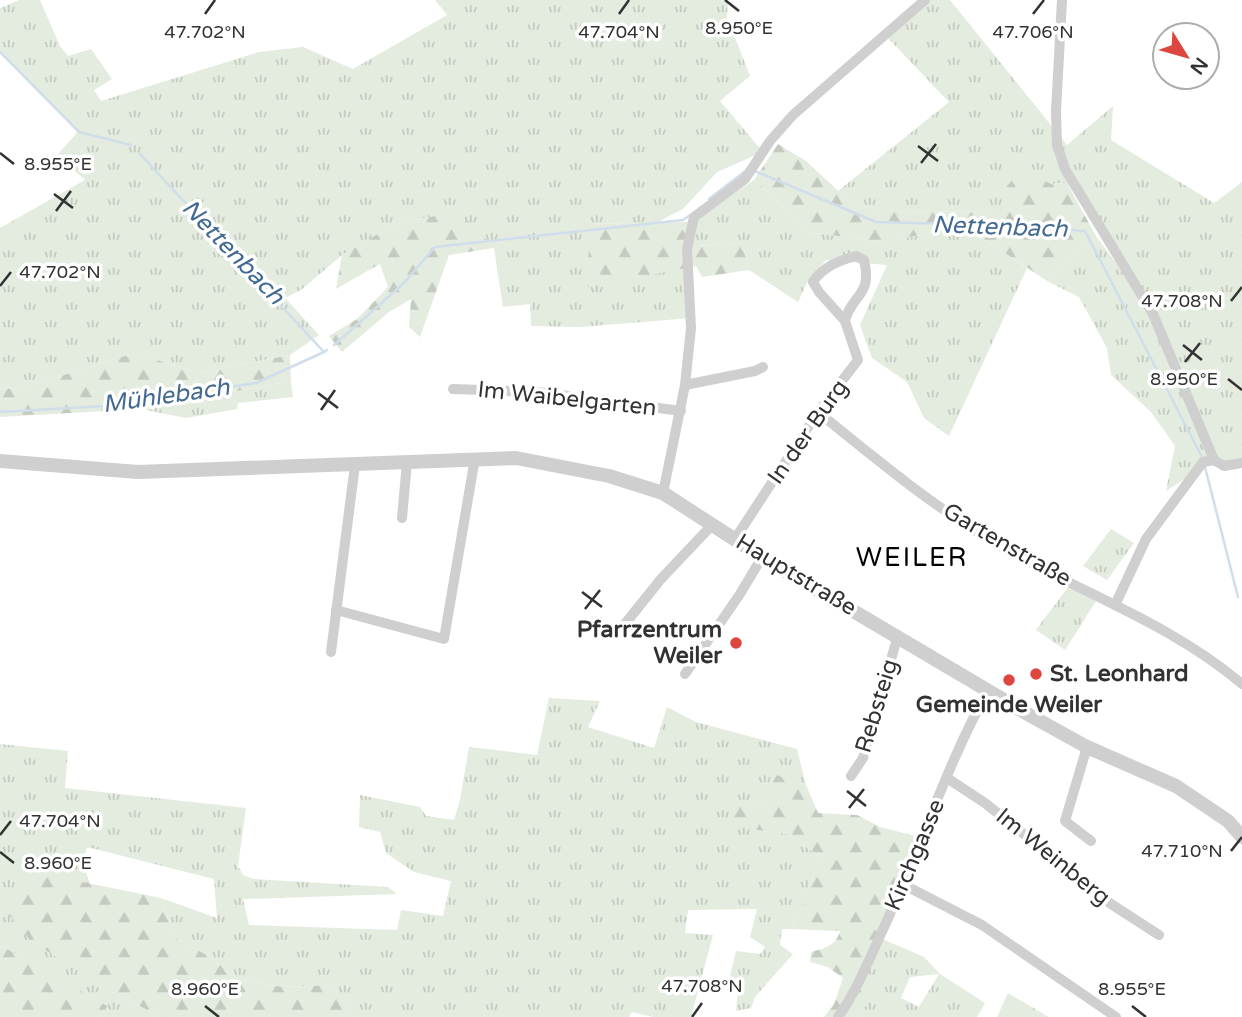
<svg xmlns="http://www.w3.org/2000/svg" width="1242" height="1017" font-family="'Varela Round',sans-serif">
  <defs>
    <pattern id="grass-tufts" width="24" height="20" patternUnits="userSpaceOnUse" patternTransform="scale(1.75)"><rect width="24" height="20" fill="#e4ebdf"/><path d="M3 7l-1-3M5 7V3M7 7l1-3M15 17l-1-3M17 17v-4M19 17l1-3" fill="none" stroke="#c4cac0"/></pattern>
    <pattern id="forest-firs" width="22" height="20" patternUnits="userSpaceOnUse" patternTransform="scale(1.75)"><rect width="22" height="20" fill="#e4ebdf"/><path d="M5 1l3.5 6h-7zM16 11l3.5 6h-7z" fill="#c4cac0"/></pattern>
  </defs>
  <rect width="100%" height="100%" fill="#fff"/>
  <!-- grass -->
  <g fill="url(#grass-tufts)" fill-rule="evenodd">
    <polygon points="19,0 40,0 60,46 68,56 91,49 112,79 94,90 101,101 259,52 303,47 353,69 447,15 435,0 728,0 727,17 750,76 720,101 763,152 717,172 683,209 656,223 589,224 685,268 691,318 580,327 531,326 530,304 503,307 494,248 439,215 393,225 342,255 301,290 285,298 319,335 290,355 198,373 135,353 22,388 0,389 0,228 85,180 57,155 78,132 0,52 0,8"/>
    <polygon points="925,0 950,0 1067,145 1113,106 1111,140 1214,203 1242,182 1242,463 1213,460 1166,491 1175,446 1151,412 1111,375 1107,348 1079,297 1047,281 1096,236 1146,304 1067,183 1051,184 1009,212 883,211 847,199 838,191 949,102 885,35"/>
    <polygon points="754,180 810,232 881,242 954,229 987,241 1027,268 949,436 924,418 907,382 872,358 860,325 887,265 826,260 807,283 798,302 749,270 742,243 697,246 691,222"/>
    <polygon points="291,381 293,397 238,403 237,409 186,418 141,409"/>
    <polygon points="1111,529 1134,543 1107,580 1083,566"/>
    <polygon points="1071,583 1098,598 1065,650 1036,630"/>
    <polygon points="549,698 600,701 588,727 654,748 667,707 696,722 797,749 806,785 773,775 764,802 748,805 735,804 757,830 788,834 820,857 802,907 791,929 782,929 780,945 793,954 755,997 751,1008 736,1011 738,990 727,989 736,951 760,954 765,947 750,937 757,909 688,910 685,933 713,935 691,1017 653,1017 632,1012 629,1017 354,1017 332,985 284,987 241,981 205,954 175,938 161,898 217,918 214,879 87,847 83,863 90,884 33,875 110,991 161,1017 102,1017 106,1006 0,945 0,744 68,751 65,788 246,808 238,866 243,875 253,879 388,887 397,894 243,899 249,925 397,930 401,910 443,916 451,881 414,872 386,853 380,832 359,827 360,795 420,807 426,816 454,820 460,800 469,747 537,755"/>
    <path d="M880 938 924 957 940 974 985 1003 977 1017H856L867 1004 864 972ZM939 974 919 1007 901 998 910 977Z"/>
    <polygon points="1008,993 1047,1016 1049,1017 997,1017"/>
  </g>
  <!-- forest -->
  <g fill="url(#forest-firs)">
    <polygon points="778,144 806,161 847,199 883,211 1009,212 1007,186 1022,170 1051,184 1067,183 1096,236 1047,281 987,241 954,229 881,242 810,232 754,180"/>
    <polygon points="439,215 471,222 494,248 449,255 420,337 409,327 411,299 389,312 342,352 329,336 357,319 388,287 380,264 336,289 342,255 393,225"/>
    <polygon points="691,222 698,246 742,243 749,270 702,277 696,266 588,287 589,224"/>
    <polygon points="135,353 198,373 290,355 291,381 141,409 0,417 0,389 22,388"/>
    <path d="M773 774 806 785 818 813 857 815 880 827 923 838 864 971 875 983 867 1004 856 1017H824L834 1004 843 978 828 967 810 962 811 952C825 948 836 946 840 931L791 929 802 907 820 857 788 834 757 830 731 819 735 804 748 805 764 802Z"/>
    <polygon points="33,875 57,877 161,898 175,938 205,954 241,981 284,987 332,985 354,1017 161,1017 110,991 31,941 9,915"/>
    <polygon points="0,945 107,1006 102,1017 0,1017"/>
  </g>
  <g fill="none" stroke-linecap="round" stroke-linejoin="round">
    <!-- stream -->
    <g stroke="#d0deec" stroke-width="2.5">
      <polyline points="0,52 79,132 131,145"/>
      <polyline points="140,154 324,352 327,350"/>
      <polyline points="755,171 876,222 1026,226 1085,231 1202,457"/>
      <polyline points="709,199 744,172"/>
      <polyline points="334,345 403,284 435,247 683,220 690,215"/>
      <polyline points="0,412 105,406 256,383 324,352"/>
      <polyline points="1205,467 1238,597"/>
    </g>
    <!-- minor -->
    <g stroke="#cfcfcf" stroke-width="10">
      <polyline points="1062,0 1056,111 1057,145 1065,169 1153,314 1214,460 1203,462 1146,539 1115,605"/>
      <polyline points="685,385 755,371 763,367"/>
      <polyline points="453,389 538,392 681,411"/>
      <path d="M818 412C877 460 936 509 1002 547 1083 594 1170 623 1242 684"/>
      <polyline points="1214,460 1224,466 1242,463"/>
      <polyline points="663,493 685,385 691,328 687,249 694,217 745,179 770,141 793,115 925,0"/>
      <polyline points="402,518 407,462"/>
      <path d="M735 539 818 412 858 360 845 321 819 292 813 282C822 268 840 260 856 256L864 260C873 297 851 294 845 321"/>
      <polyline points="336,610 444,639 475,458"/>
      <polyline points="620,630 661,579 713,524"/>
      <polyline points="331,652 355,465"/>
      <polyline points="685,674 740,594 762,557"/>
      <polyline points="1087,747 1065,821 1091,841"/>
      <polyline points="851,776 863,758 898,635"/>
      <polyline points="947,778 985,803 1111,904 1159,935"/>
      <polyline points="904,885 982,925 1116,1017"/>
      <path d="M838 1017C856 992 867 964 880 936 918 855 945 768 988 690"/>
    </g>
    <!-- tertiary -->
    <polyline stroke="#cfcfcf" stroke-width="14" points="0,461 138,472 516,458 609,476 663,493 762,557 1031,716 1087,747 1176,786 1228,821 1242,837"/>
  </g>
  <!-- ticks -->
  <path fill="none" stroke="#323232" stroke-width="2.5" d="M725 0 739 11M205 14 215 0M619 14 629 0M1033 14 1044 0M918 146 938 161M0 153 14 164M921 163 936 144M54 194 73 208M56 211 71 191M0 286 11 272M1231 301 1242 287M1183 345 1202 360M1185 362 1200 343M1228 379 1242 390M318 393 338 408M321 410 335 390M582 592 602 607M585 609 600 590M847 791 866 806M849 808 864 789M0 835 11 821M1231 851 1242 837M0 852 14 863M205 1006 219 1017M1132 1006 1146 1017M692 1017 702 1003"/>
  <!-- markers -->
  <g fill="#de4640" stroke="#fff" stroke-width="2.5">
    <circle cx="736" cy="643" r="7"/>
    <circle cx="1036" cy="674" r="7"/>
    <circle cx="1009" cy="680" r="7"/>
  </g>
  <g text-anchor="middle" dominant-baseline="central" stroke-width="7" stroke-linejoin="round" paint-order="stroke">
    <!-- street labels -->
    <g font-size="23" fill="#323232" stroke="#fff">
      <text transform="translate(567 399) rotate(6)">Im Waibelgarten</text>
      <text transform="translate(808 432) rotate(-55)">In der Burg</text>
      <text transform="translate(1007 545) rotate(30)">Gartenstraße</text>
      <text transform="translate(796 575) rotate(31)">Hauptstraße</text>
      <text transform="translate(877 706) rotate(-73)">Rebsteig</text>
      <text transform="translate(915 855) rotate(-67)">Kirchgasse</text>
      <text transform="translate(1053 857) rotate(39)">Im Weinberg</text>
    </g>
    <!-- poi labels -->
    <g font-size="23" font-weight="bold" fill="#323232" stroke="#fff" text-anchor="end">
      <text x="722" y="630">Pfarrzentrum<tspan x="722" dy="26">Weiler</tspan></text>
      <text x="1050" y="674" text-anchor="start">St. Leonhard</text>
      <text x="1009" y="705" text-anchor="middle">Gemeinde Weiler</text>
    </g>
    <!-- water labels -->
    <g font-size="24" font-style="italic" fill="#436a92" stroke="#fff">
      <text transform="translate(1000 227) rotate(2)">Nettenbach</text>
      <text transform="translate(233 252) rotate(46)">Nettenbach</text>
      <text transform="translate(166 396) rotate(-8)">Mühlebach</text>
    </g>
    <!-- quarter labels -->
    <g font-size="26" letter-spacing="2" fill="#000" stroke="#fff">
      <text x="912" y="557">WEILER</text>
    </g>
  </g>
  <g font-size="18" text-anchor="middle" fill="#323232" stroke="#fff" stroke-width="7" stroke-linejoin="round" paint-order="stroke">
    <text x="739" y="34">8.950°E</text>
    <text x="205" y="38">47.702°N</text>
    <text x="619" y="38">47.704°N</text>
    <text x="1033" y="38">47.706°N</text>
    <text x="58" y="170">8.955°E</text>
    <text x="60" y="278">47.702°N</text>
    <text x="1182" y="307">47.708°N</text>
    <text x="1184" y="385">8.950°E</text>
    <text x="60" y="827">47.704°N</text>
    <text x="1182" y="857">47.710°N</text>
    <text x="58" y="869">8.960°E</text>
    <text x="702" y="992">47.708°N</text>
    <text x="205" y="995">8.960°E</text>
    <text x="1132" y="995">8.955°E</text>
  </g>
  <!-- north arrow -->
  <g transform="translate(1186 56) rotate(127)"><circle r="33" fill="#ffffff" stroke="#adadad" stroke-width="2"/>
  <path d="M0-5L12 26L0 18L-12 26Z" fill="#de4640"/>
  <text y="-10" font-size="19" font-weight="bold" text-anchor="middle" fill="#323232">N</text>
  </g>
</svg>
